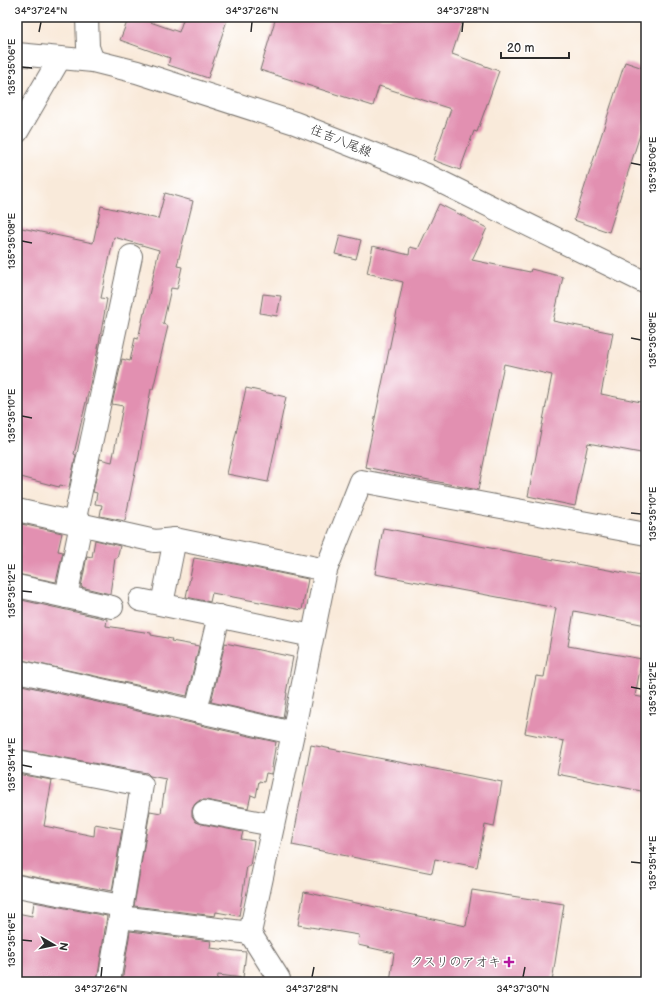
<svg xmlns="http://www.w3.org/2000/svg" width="663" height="999" font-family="'Balsamiq Sans','Klee One',sans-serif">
  <rect width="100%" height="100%" fill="#fff"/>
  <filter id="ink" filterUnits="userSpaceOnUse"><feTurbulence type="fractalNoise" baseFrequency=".025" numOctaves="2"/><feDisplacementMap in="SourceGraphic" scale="8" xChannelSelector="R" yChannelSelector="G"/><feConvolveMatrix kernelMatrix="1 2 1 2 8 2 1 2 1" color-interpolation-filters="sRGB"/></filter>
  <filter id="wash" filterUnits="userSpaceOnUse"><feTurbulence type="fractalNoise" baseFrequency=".012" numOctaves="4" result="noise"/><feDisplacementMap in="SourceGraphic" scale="16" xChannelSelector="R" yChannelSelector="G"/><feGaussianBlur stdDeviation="0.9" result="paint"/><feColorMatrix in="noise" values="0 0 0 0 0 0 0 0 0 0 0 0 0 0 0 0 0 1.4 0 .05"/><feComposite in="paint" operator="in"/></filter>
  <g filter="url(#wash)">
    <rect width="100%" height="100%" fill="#f9eada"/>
    <g id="blocks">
      <!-- building -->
      <g fill="#e290b1">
        <polygon points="129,17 136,17 179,32 184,17 228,17 208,78 168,65 170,58 120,40"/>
        <polygon points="276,17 464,17 452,54 499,71 477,132 474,131 460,170 433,160 451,109 379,86 373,106 260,70"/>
        <polygon points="625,62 646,69 646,116 609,232 574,220"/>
        <polygon points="165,193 193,201 177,266 182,267 177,289 171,288 163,324 168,326 153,389 151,389 138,462 137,462 125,521 100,516 102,505 95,504 97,493 93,492 100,459 112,462 123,406 112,404 122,359 130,361 135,338 138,339 144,313 145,313 159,250 114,237 101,298 107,299 97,354 74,454 76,455 69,487 60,485 59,487 17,476 17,227 93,243 101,206 158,219"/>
        <polygon points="439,204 487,228 472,260 530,272 531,269 563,277 553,321 613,333 601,394 646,403 646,454 588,443 575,506 528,496 552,375 504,364 478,490 365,467 403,282 367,273 373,246 409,255 410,247 418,249"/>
        <polygon points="340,235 361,240 356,259 335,254"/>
        <polygon points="263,294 281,296 277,316 260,313"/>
        <polygon points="246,388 286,397 268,482 227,474"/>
        <polygon points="17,523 62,533 58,551 63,552 56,582 17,574"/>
        <polygon points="383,528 646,577 646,625 574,611 568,646 642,659 635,696 646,698 646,792 557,774 564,741 525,733 536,676 544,677 556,608 375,574"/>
        <polygon points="95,540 120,546 117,558 115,558 110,594 81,587 87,556 92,557"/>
        <polygon points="194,558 225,563 225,562 308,579 302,610 212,593 210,602 186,597"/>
        <polygon points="17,599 107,619 106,626 151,633 151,635 172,639 171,641 199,646 187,696 17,659"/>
        <polygon points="225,643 293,657 286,693 287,693 283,718 211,702"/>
        <polygon points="17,684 276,742 271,774 266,773 264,782 259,781 256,797 251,795 248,808 206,800 200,800 195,804 192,809 192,816 196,822 202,824 243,832 241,839 254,841 250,866 247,866 239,916 216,912 215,916 134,906 150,811 161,813 166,779 150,776 147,773 17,749"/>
        <polygon points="311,745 502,782 494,827 485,825 477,867 435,859 432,873 292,845"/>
        <polygon points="17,774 52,780 44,826 94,836 95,824 122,829 112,891 17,874 17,865 21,842 17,841"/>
        <polygon points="472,890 564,904 552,982 390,982 394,953 358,945 359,935 298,925 304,892 466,926"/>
        <polygon points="34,902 107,916 97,982 17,982 17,913 32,916"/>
        <polygon points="130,931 211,941 210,948 246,952 243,978 218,975 217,982 122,982"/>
      </g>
    </g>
  </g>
  <g filter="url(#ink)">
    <use href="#blocks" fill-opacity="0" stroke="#736e68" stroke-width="1"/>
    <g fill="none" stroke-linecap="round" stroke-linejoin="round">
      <!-- minor casing -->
      <g stroke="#736e68" stroke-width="24">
        <g id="minor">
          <polyline points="87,17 88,47 93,61"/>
          <polyline points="17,132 60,58"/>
          <polyline points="17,510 155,541 175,539 326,570"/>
          <polyline points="74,523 131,256"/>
          <polyline points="17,586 112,607"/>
          <polyline points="66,597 81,524"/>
          <polyline points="140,600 312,636"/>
          <polyline points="162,604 175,539"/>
          <polyline points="17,671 293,733 326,570 361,481 646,534"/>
          <polyline points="196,711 219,616"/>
          <polyline points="17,761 142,785 120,917 250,933"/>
          <polyline points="204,812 273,825"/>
          <polyline points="17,886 121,906"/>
          <polyline points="109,982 120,917"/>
          <polyline points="279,982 279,979 250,933 293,733"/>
        </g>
      </g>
      <!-- major casing -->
      <g stroke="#736e68" stroke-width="24">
        <polyline id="major" points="17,54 93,61 137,72 295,123 427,175 646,283"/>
      </g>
      <!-- minor -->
      <use href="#minor" stroke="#fff" stroke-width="22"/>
      <!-- major -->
      <use href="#major" stroke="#fff" stroke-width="22"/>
    </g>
  </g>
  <!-- ticks -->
  <path fill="none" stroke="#2b2b2b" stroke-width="1.5" d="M39 32 41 22M251 32 252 22M462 32 463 22M22 67 32 68M631 163 641 165M22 241 32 243M631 338 641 340M22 416 32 418M631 513 641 514M22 591 32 592M631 687 641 689M22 765 32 767M631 862 641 863M22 940 32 941M101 977 102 967M312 977 314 967M523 977 525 967"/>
  <!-- markers -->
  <path fill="#b5179e" stroke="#fff" stroke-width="1.5" d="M507 956h4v4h4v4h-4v4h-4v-4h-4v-4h4z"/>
  <g text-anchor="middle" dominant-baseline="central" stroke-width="3" stroke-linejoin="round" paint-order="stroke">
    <!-- street labels -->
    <g font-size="13" fill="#2b2b2b" stroke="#fff">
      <text transform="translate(341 141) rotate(22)">住吉八尾線</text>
    </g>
    <!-- poi labels -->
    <g font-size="13" fill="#2b2b2b" stroke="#fff" text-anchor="end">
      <text x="501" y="962">クスリのアオキ</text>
    </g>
  </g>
  <!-- margin -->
  <rect width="663" height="999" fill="none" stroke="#fff" stroke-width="44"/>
  <!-- north arrow -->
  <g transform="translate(54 945) rotate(99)" stroke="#ffffff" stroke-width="3" paint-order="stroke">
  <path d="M0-3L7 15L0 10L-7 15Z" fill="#2b2b2b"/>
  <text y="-6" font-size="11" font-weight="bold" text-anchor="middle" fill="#2b2b2b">N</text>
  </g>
  <!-- scale -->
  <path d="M501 52v6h68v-6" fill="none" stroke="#2b2b2b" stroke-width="2"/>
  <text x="507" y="52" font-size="12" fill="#2b2b2b" stroke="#ffffff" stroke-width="3" paint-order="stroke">20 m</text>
  <rect x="22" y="22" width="619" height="955" fill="none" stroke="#2b2b2b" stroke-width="1.5"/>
  <g font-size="10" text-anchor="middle" fill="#2b2b2b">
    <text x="41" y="14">34°37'24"N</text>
    <text x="252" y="14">34°37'26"N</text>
    <text x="463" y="14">34°37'28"N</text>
    <text transform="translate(11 67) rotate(-90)" y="4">135°35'06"E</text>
    <text transform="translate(652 165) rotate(-90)" y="4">135°35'06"E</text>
    <text transform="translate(11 241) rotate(-90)" y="4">135°35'08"E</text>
    <text transform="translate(652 340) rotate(-90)" y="4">135°35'08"E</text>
    <text transform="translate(11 416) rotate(-90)" y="4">135°35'10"E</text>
    <text transform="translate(652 514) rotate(-90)" y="4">135°35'10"E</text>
    <text transform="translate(11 591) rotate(-90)" y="4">135°35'12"E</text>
    <text transform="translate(652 689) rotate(-90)" y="4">135°35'12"E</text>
    <text transform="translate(11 765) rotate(-90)" y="4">135°35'14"E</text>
    <text transform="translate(652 863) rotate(-90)" y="4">135°35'14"E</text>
    <text transform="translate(11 940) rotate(-90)" y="4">135°35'16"E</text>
    <text x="101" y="992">34°37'26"N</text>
    <text x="312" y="992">34°37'28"N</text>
    <text x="523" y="992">34°37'30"N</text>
  </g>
</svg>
